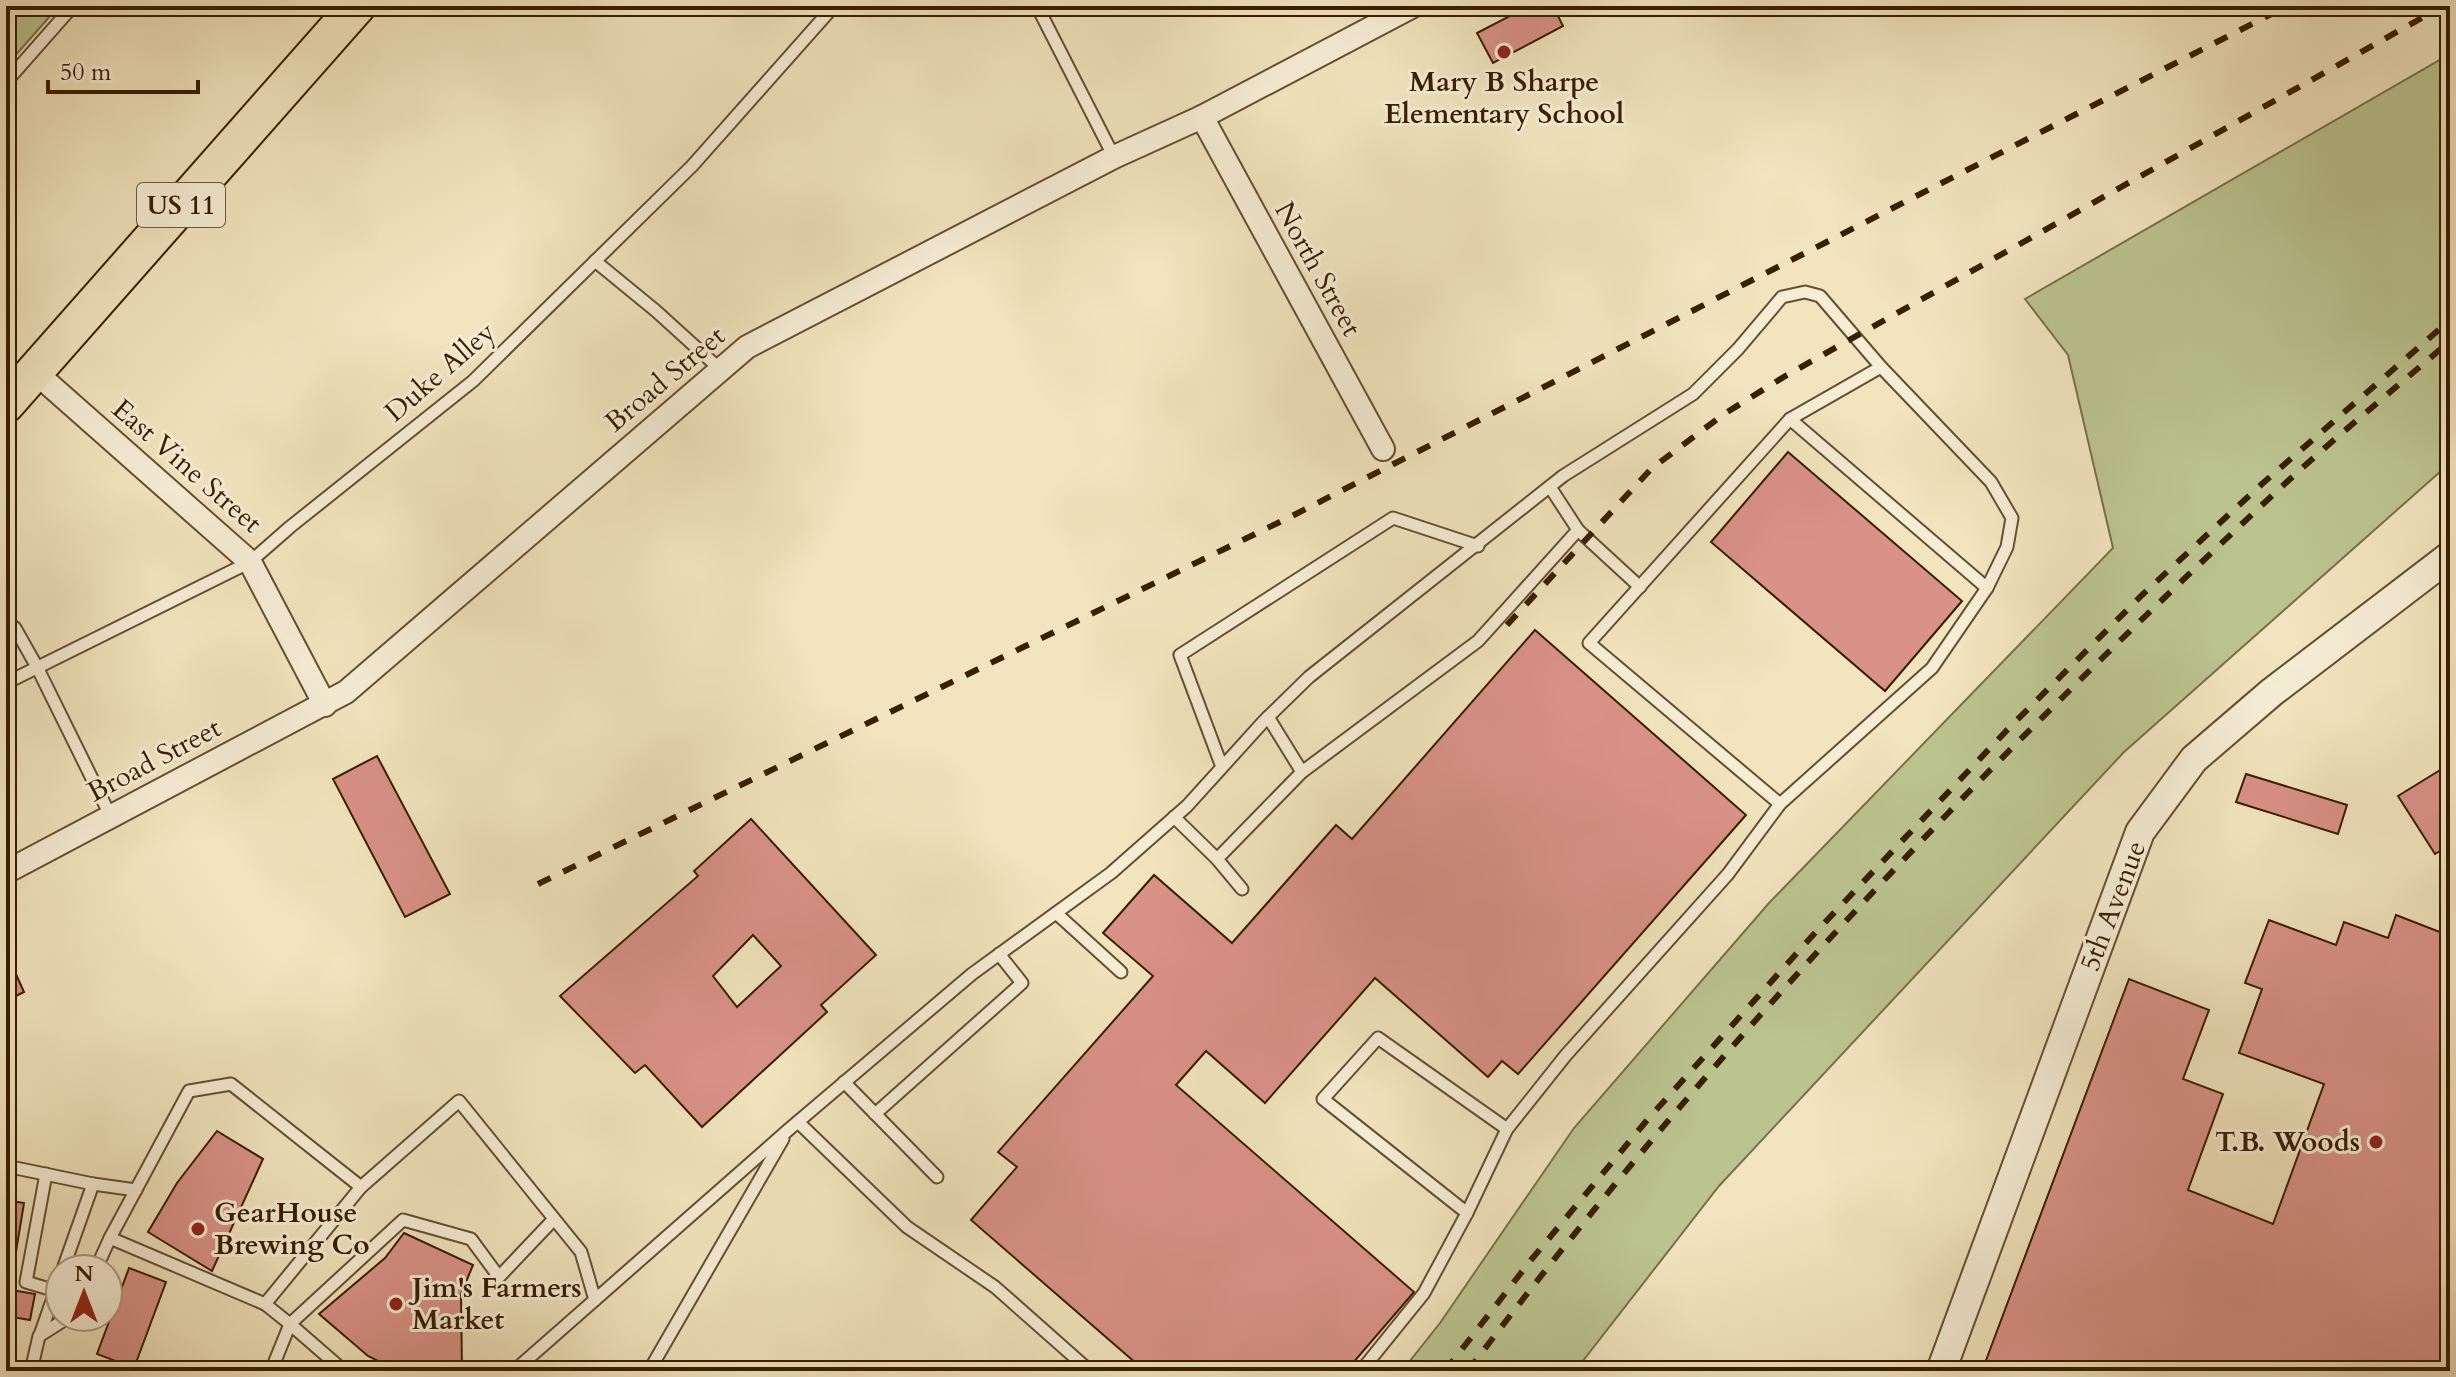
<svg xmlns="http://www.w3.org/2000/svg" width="2456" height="1377" font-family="Cardo,serif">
  <rect width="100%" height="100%" fill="#f1e4be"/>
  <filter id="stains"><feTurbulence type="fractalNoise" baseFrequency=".0025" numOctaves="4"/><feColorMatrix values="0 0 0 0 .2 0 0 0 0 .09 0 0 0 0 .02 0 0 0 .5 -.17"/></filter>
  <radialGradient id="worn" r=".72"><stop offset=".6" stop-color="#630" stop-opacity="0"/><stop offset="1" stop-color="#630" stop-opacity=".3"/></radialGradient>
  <!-- green -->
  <g fill="#bbc491" stroke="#7a7048" stroke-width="2">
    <polygon points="6,6 59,6 6,66"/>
    <polygon points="2450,54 2450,463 2124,752 1719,1186 1575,1371 1402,1371 1440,1323 1574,1128 1769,903 2113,548 2068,355 2025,299"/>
  </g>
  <!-- building -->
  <g fill="#d99287" stroke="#381d00" stroke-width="2" fill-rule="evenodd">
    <polygon points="1529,6 1553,6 1563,26 1493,63 1477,33"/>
    <polygon points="1788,452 1962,601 1885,691 1711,542"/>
    <polygon points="1535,630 1746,815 1518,1074 1502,1061 1488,1077 1375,978 1265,1103 1206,1051 1176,1085 1414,1292 1346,1371 1145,1371 971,1220 1017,1167 998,1152 1153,976 1103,933 1154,875 1232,943 1336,825 1352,839"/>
    <polygon points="377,756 450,894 405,917 333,779"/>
    <polygon points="2450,764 2450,845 2435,854 2398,796"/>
    <polygon points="2246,774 2347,805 2338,834 2236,802"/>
    <path d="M751 819 876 955 821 1005 827 1012 702 1127 645 1065 635 1073 560 996 698 876 694 871ZM753 935 781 966 737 1007 713 976Z"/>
    <polygon points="2396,915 2450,936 2450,1371 1982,1371 2129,979 2209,1010 2183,1079 2223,1094 2188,1190 2273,1224 2324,1084 2239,1053 2262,989 2245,983 2269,920 2336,945 2344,922 2388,938"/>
    <polygon points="6,952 24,992 6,1001"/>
    <polygon points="217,1131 263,1159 212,1271 148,1232 177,1183"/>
    <polygon points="6,1200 24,1203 15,1258 6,1257"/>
    <polygon points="404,1233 473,1265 461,1294 462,1371 409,1371 390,1367 368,1356 319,1314 385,1258"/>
    <polygon points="129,1268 166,1282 134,1368 97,1354"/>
    <polygon points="6,1289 35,1294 30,1320 6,1316"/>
  </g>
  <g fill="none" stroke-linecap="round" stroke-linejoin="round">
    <!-- service casing -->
    <g stroke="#664f30" stroke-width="15">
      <g id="service">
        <polyline points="1037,6 1114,157"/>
        <polyline points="6,82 73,6"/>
        <polyline points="595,261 656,311 721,370"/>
        <polyline points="1790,419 1987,588"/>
        <polyline points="1578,530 1640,587"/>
        <polyline points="6,621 15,628 37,667 111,817"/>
        <polyline points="6,683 250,562 290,527 473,381 692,166 834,6"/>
        <polyline points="1222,767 1180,655 1393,518 1478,546"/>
        <polyline points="1302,772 1478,641 1578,530 1550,487"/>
        <polyline points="1780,804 1589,643 1790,419 1881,367"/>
        <polyline points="1174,817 1217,859 1302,772 1268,717"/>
        <polyline points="1217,859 1242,889"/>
        <polyline points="1056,913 1121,972"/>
        <polyline points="844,1082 937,1177"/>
        <polyline points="875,1114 1022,983 999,954"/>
        <polyline points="798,1122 907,1227 995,1287 1090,1371"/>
        <polyline points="6,1166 93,1184 63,1269"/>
        <polyline points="46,1174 26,1282 56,1291"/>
        <polyline points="93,1184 136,1190"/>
        <polyline points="361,1187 459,1101 581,1252 595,1300"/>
        <polyline points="1467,1213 1323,1099 1378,1038 1507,1129"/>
        <polyline points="110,1238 189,1091 231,1084 361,1187 265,1304 290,1324 271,1371"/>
        <polyline points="96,1269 110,1238 265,1304"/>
        <polyline points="40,1335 60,1278"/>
        <polyline points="31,1371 39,1336 69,1317"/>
        <polyline points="344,1371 290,1324 403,1220 471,1239 499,1277 554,1219"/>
        <polyline points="514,1371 787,1131 972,974 1111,873 1187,806 1264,721 1309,677 1563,476 1693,394 1738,349 1782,297 1805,292 1820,296 1881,367 1991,482 2012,518 2007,547 1987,588 1932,668 1780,804 1728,874 1566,1055 1507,1129 1467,1213 1424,1293 1361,1371"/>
        <polyline points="649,1371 783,1139"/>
      </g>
    </g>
    <!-- minor casing -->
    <g stroke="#664f30" stroke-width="26">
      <g id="minor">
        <polyline points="1202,117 1383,449"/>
        <polyline points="35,372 250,562 325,705"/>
        <polyline points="6,872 346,692 747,347 1114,157 1202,117 1413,6"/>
      </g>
    </g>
    <!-- tertiary casing -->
    <g stroke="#664f30" stroke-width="32">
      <polyline id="tertiary" points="1941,1371 2140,832 2194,759 2272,692 2450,556"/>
    </g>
    <!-- primary casing -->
    <g stroke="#381d00" stroke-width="40">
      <polyline id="primary" points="6,404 357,6"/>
    </g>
    <!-- service -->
    <use href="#service" stroke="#f6edd5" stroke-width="11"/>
    <!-- minor -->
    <use href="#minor" stroke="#f6edd5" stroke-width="22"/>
    <!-- tertiary -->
    <use href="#tertiary" stroke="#f6edd5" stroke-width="28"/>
    <!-- primary -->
    <use href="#primary" stroke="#f1e4be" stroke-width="36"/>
    <!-- rail -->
    <g stroke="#381d00" stroke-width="6" stroke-dasharray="14 14" stroke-linecap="butt">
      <polyline points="1507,625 1651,469 1724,414 1787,375 2443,6"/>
      <polyline points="538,884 1294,515 2287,6"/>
      <polyline points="1445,1371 1531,1260 1648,1119 1814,934 2009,728 2142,595 2263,483 2450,320"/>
      <path d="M1468 1371C1707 1052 1986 763 2277 491 2333 439 2392 391 2450 341"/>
    </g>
  </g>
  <!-- markers -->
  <g fill="#8f2418" stroke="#f6edd5" stroke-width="3">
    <circle cx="1504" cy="52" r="8"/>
    <circle cx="2376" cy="1142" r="8"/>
    <circle cx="198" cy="1229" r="8"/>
    <circle cx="396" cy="1304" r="8"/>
  </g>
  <g text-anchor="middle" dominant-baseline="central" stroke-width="6" stroke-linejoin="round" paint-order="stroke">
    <!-- shield labels -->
    <rect fill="#f6edd5" stroke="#715b40" stroke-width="2" x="137" y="183" width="88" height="44" rx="6"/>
    <g font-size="26" font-weight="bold" fill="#381d00">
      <text x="181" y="205">US 11</text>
    </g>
    <!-- poi labels -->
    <g font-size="28" font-weight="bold" fill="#381d00" stroke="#f6edd5" text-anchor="start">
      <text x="1504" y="82" text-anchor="middle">Mary B Sharpe<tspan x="1504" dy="32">Elementary School</tspan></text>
      <text x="2360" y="1142" text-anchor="end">T.B. Woods</text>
      <text x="214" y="1213">GearHouse<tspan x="214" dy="32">Brewing Co</tspan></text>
      <text x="412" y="1288">Jim's Farmers<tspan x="412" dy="32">Market</tspan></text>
    </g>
    <!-- street labels -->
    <g font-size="28" fill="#381d00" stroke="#f6edd5">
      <text transform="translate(1318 269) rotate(61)">North Street</text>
      <text transform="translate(440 372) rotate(-41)">Duke Alley</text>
      <text transform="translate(665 379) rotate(-40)">Broad Street</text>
      <text transform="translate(187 466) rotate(41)">East Vine Street</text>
      <text transform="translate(154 760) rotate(-28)">Broad Street</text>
      <text transform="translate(2113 906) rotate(-69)">5th Avenue</text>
    </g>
  </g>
  <!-- margin -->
  <rect width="2456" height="1377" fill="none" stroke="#f1e4be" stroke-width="32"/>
  <rect x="8" y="8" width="2440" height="1361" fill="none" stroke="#381d00" stroke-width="4"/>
  <rect x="16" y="16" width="2424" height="1345" fill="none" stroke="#381d00" stroke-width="2"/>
  <!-- north arrow -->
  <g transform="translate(84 1293)"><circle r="38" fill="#f6edd5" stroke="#aa9a80" stroke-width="2"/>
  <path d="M0-6L14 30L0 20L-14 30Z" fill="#8f2418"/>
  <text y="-12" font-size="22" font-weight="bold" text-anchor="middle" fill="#381d00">N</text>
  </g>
  <!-- scale -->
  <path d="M48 80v12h150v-12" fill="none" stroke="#381d00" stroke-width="4"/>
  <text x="60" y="80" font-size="24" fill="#381d00" stroke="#f6edd5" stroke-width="6" paint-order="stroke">50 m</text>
  <rect width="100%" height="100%" filter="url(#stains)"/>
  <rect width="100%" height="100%" fill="url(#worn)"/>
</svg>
